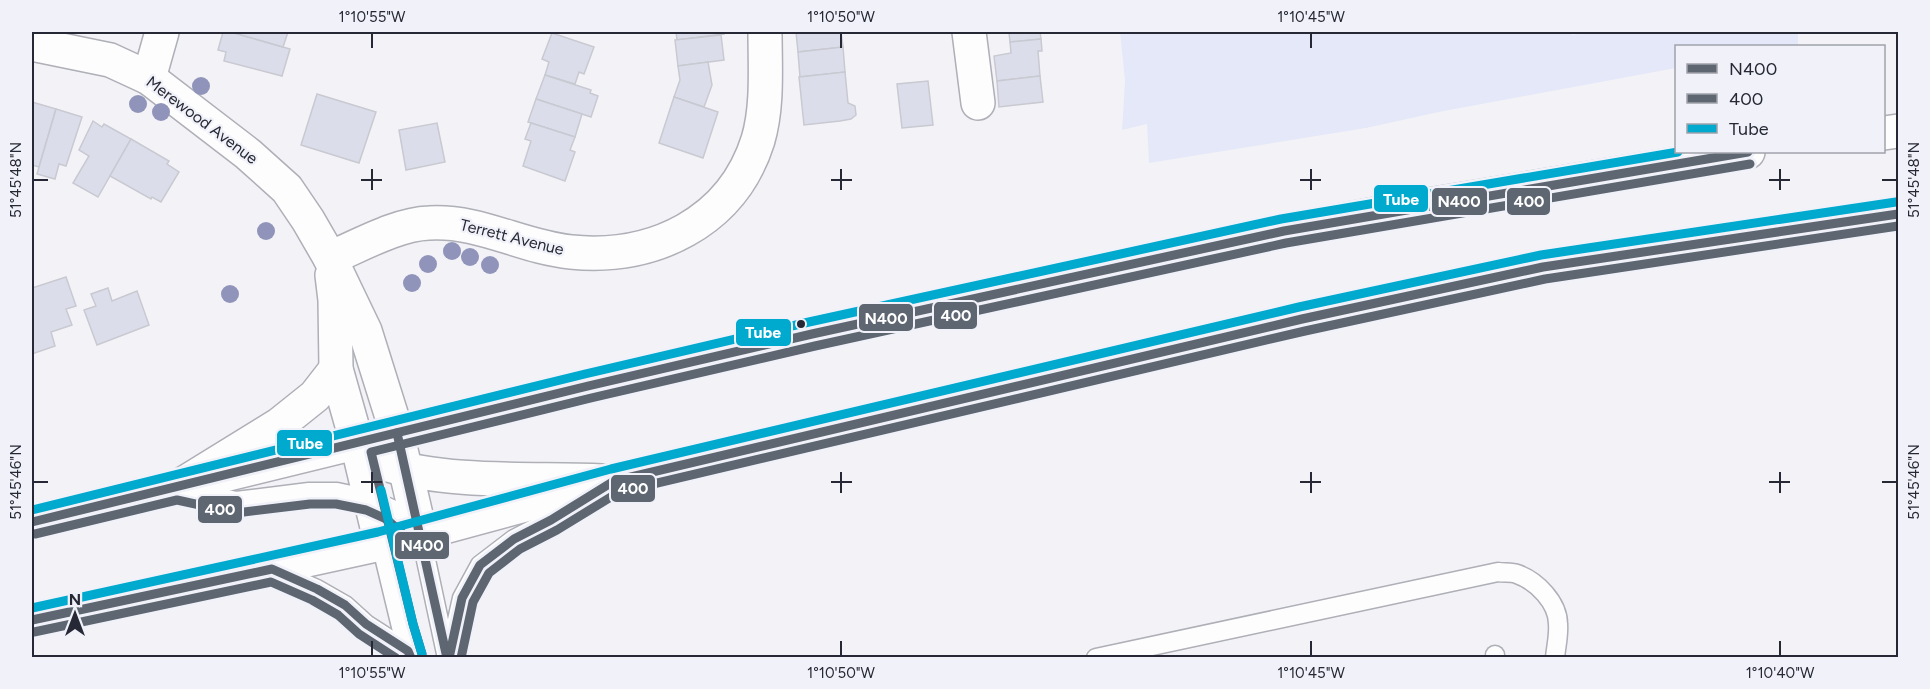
<svg xmlns="http://www.w3.org/2000/svg" width="1930" height="689" font-family="Figtree,sans-serif">
  <rect width="100%" height="100%" fill="#f3f3f7"/>
  <!-- green -->
  <polygon fill="#e5e8f8" points="1120,32 1575,32 1571,35 1590,32 1798,32 1798,45 1676,46 1676,68 1439,112 1366,128 1149,163 1147,124 1122,130 1125,81"/>
  <!-- building -->
  <g fill="#dbdeea" stroke="#c8c9d1" stroke-width="1.5">
    <polygon points="223,32 231,32 290,49 282,76 224,61 226,52 218,50"/>
    <polygon points="231,32 288,32 283,47"/>
    <polygon points="676,32 724,32 724,34 677,40"/>
    <polygon points="796,32 841,32 843,47 798,52"/>
    <polygon points="1009,32 1040,32 1041,39 1010,42"/>
    <polygon points="552,33 594,47 584,74 579,72 575,84 545,75 549,62 542,59"/>
    <polygon points="721,35 724,60 678,66 675,40"/>
    <polygon points="1041,39 1042,51 1038,51 1040,76 997,81 994,56 1011,53 1010,42"/>
    <polygon points="843,47 845,72 800,77 798,52"/>
    <polygon points="708,62 712,85 704,107 674,97 680,80 678,66"/>
    <polygon points="845,72 848,103 855,106 856,115 851,119 840,121 804,125 799,77"/>
    <polygon points="545,75 591,90 590,93 598,96 591,117 536,99"/>
    <polygon points="1040,76 1043,102 999,107 997,81"/>
    <polygon points="928,81 933,125 902,128 897,84"/>
    <polygon points="317,94 376,112 359,163 301,145"/>
    <polygon points="674,97 718,112 703,158 659,143"/>
    <polygon points="536,99 582,114 575,137 528,122"/>
    <polygon points="32,102 56,109 39,167 32,165"/>
    <polygon points="56,109 82,117 66,166 59,164 55,179 37,174"/>
    <polygon points="93,121 102,127 104,124 131,139 98,197 73,183 89,156 79,150"/>
    <polygon points="437,123 445,162 406,170 399,130"/>
    <polygon points="531,123 575,137 570,150 575,152 565,181 523,166 531,141 525,139"/>
    <polygon points="131,139 169,161 167,164 179,172 161,202 152,197 151,199 110,176"/>
    <polygon points="66,277 76,306 66,309 72,325 51,332 55,346 32,354 32,288"/>
    <polygon points="108,288 112,301 137,291 149,325 97,345 84,310 96,306 91,294"/>
  </g>
  <g fill="none" stroke-linecap="round" stroke-linejoin="round">
    <!-- lane casing -->
    <g stroke="#aeafb7" stroke-width="21">
      <g id="lane">
        <polyline points="188,490 236,501 309,492 337,492 370,499 392,509 420,532 447,658"/>
        <polyline points="381,544 401,627 410,655"/>
        <polyline points="274,570 317,589 345,605 366,624 408,651"/>
        <polyline points="1495,655 1495,658"/>
        <polyline points="449,656 462,598 480,565 514,539 551,520 585,499"/>
        <path d="M1096 658 1498 572C1504 573 1512 572 1517 574 1537 581 1558 603 1558 624 1559 635 1556 647 1555 658"/>
      </g>
    </g>
    <!-- street casing -->
    <g stroke="#aeafb7" stroke-width="36">
      <g id="street">
        <polyline points="969,32 978,103"/>
        <polyline points="32,44 110,60 149,78 248,154 287,189 308,220 330,258 365,331 397,433 420,532"/>
        <polyline points="149,78 162,32"/>
        <path d="M330 258C359 246 397 224 429 223 480 220 521 247 571 252 653 260 732 223 758 140 768 106 765 67 765 32"/>
        <polyline points="332,275 335,300 336,369 357,443 381,544"/>
        <path d="M385 464C450 484 533 478 602 481"/>
        <polyline points="186,482 280,424 315,396 336,369"/>
      </g>
    </g>
    <!-- highway casing -->
    <g stroke="#aeafb7" stroke-width="36">
      <g id="highway">
        <polyline points="1884,133 1898,131"/>
        <polyline points="32,522 588,386 812,334 1284,231 1393,211 1748,152"/>
        <polyline points="32,620 381,544 614,481 1302,319 1543,267 1898,214"/>
      </g>
    </g>
    <!-- lane -->
    <use href="#lane" stroke="#fdfdfe" stroke-width="18"/>
    <!-- street -->
    <use href="#street" stroke="#fdfdfe" stroke-width="33"/>
    <!-- highway -->
    <use href="#highway" stroke="#fdfdfe" stroke-width="33"/>
    <!-- bus-1 casing -->
    <g stroke="#f1f2f9" stroke-width="14">
      <g id="bus-1">
        <polyline points="397,433 447,658"/>
        <polyline points="32,522 588,386 812,334 1284,231 1748,152"/>
        <polyline points="32,620 272,569 317,589 345,605 366,624 408,651 411,658"/>
        <polyline points="449,658 462,598 480,565 514,539 551,520 614,481 1302,319 1543,267 1898,214"/>
      </g>
    </g>
    <!-- bus-2 casing -->
    <g stroke="#f1f2f9" stroke-width="14">
      <g id="bus-2">
        <polyline points="35,534 177,500 236,513 310,504 336,504 366,510 386,519 402,533"/>
        <polyline points="34,632 271,582 312,600 338,615 359,634 396,658"/>
        <polyline points="422,654 413,624 371,452 591,398 815,346 1286,243 1750,164"/>
        <polyline points="461,658 473,602 489,573 520,549 557,530 619,492 1305,331 1545,279 1898,226"/>
      </g>
    </g>
    <!-- bus-3 casing -->
    <g stroke="#f1f2f9" stroke-width="14">
      <g id="bus-3">
        <polyline points="381,490 413,624 422,654"/>
        <polyline points="32,510 585,374 809,322 1281,219 1678,152"/>
        <polyline points="32,608 378,532 611,469 1299,307 1541,255 1896,202"/>
      </g>
    </g>
    <!-- bus-1 -->
    <use href="#bus-1" stroke="#5e6671" stroke-width="9"/>
    <!-- bus-2 -->
    <use href="#bus-2" stroke="#5e6671" stroke-width="9"/>
    <!-- bus-3 -->
    <use href="#bus-3" stroke="#00a9ce" stroke-width="9"/>
  </g>
  <!-- trees -->
  <g fill="#9194ba">
    <circle cx="201" cy="86" r="9"/>
    <circle cx="138" cy="104" r="9"/>
    <circle cx="161" cy="112" r="9"/>
    <circle cx="266" cy="231" r="9"/>
    <circle cx="452" cy="251" r="9"/>
    <circle cx="470" cy="257" r="9"/>
    <circle cx="428" cy="264" r="9"/>
    <circle cx="490" cy="265" r="9"/>
    <circle cx="412" cy="283" r="9"/>
    <circle cx="230" cy="294" r="9"/>
  </g>
  <!-- ticks -->
  <path fill="none" stroke="#262935" stroke-width="2" d="M372 33V48M841 33V48M1311 33V48M372 169V190M841 169V190M1311 169V190M1780 169V190M33 180H48M361 180H382M831 180H852M1300 180H1321M1769 180H1790M1882 180H1897M372 472V493M841 472V493M1311 472V493M1780 472V493M33 482H48M361 482H382M831 482H852M1300 482H1321M1769 482H1790M1882 482H1897M372 641V656M841 641V656M1311 641V656M1780 641V656"/>
  <!-- markers -->
  <circle fill="#262935" stroke="#f1f2f9" stroke-width="2" cx="801" cy="324" r="5"/>
  <g text-anchor="middle" dominant-baseline="central" stroke-width="4.5" stroke-linejoin="round" paint-order="stroke">
    <!-- street labels -->
    <g font-size="16" fill="#262935" stroke="#f1f2f9">
      <text transform="translate(202 120) rotate(37)">Merewood Avenue</text>
      <text transform="translate(512 237) rotate(14)">Terrett Avenue</text>
    </g>
  </g>
  <g stroke="#f1f2f9" stroke-width="2">
    <rect x="1373" y="184" width="56" height="29" rx="6" fill="#00a9ce"/>
    <rect x="1431" y="187" width="57" height="29" rx="6" fill="#5e6671"/>
    <rect x="1506" y="187" width="45" height="29" rx="6" fill="#5e6671"/>
    <rect x="933" y="301" width="45" height="29" rx="6" fill="#5e6671"/>
    <rect x="858" y="303" width="56" height="29" rx="6" fill="#5e6671"/>
    <rect x="735" y="318" width="57" height="29" rx="6" fill="#00a9ce"/>
    <rect x="276" y="429" width="57" height="28" rx="6" fill="#00a9ce"/>
    <rect x="610" y="474" width="46" height="29" rx="6" fill="#5e6671"/>
    <rect x="197" y="495" width="46" height="29" rx="6" fill="#5e6671"/>
    <rect x="394" y="531" width="56" height="29" rx="6" fill="#5e6671"/>
  </g>
  <g font-size="16" text-anchor="middle" font-weight="bold" fill="#fff">
    <text x="1401" y="205">Tube</text>
    <text x="1459" y="207">N400</text>
    <text x="1529" y="207">400</text>
    <text x="956" y="321">400</text>
    <text x="886" y="324">N400</text>
    <text x="763" y="338">Tube</text>
    <text x="305" y="449">Tube</text>
    <text x="633" y="494">400</text>
    <text x="220" y="515">400</text>
    <text x="422" y="551">N400</text>
  </g>
  <!-- border -->
  <rect width="1930" height="689" fill="none" stroke="#f1f2f9" stroke-width="66"/>
  <!-- legend -->
  <rect x="1675" y="45" width="210" height="108" fill="#f1f2f9" stroke="#a0a2ab" stroke-width="1.5"/>
  <rect x="1687" y="64" width="30" height="9" fill="#5e6671" stroke="#a0a2ab" stroke-width="1.5"/>
  <text x="1729" y="75" font-size="18" fill="#262935">N400</text>
  <rect x="1687" y="94" width="30" height="9" fill="#5e6671" stroke="#a0a2ab" stroke-width="1.5"/>
  <text x="1729" y="105" font-size="18" fill="#262935">400</text>
  <rect x="1687" y="124" width="30" height="9" fill="#00a9ce" stroke="#a0a2ab" stroke-width="1.5"/>
  <text x="1729" y="135" font-size="18" fill="#262935">Tube</text>
  <!-- north arrow -->
  <g transform="translate(75 614)" stroke="#f1f2f9" stroke-width="4.5" paint-order="stroke">
  <path d="M0-4.5L10 22L0 15L-10 22Z" fill="#262935"/>
  <text y="-9" font-size="16" font-weight="bold" text-anchor="middle" fill="#262935">N</text>
  </g>
  <rect x="33" y="33" width="1864" height="623" fill="none" stroke="#262935" stroke-width="2"/>
  <g font-size="15" text-anchor="middle" fill="#262935">
    <text x="372" y="22">1°10'55"W</text>
    <text x="841" y="22">1°10'50"W</text>
    <text x="1311" y="22">1°10'45"W</text>
    <text transform="translate(16 180) rotate(-90)" y="5">51°45'48"N</text>
    <text transform="translate(1914 180) rotate(-90)" y="5">51°45'48"N</text>
    <text transform="translate(16 482) rotate(-90)" y="5">51°45'46"N</text>
    <text transform="translate(1914 482) rotate(-90)" y="5">51°45'46"N</text>
    <text x="372" y="678">1°10'55"W</text>
    <text x="841" y="678">1°10'50"W</text>
    <text x="1311" y="678">1°10'45"W</text>
    <text x="1780" y="678">1°10'40"W</text>
  </g>
</svg>
